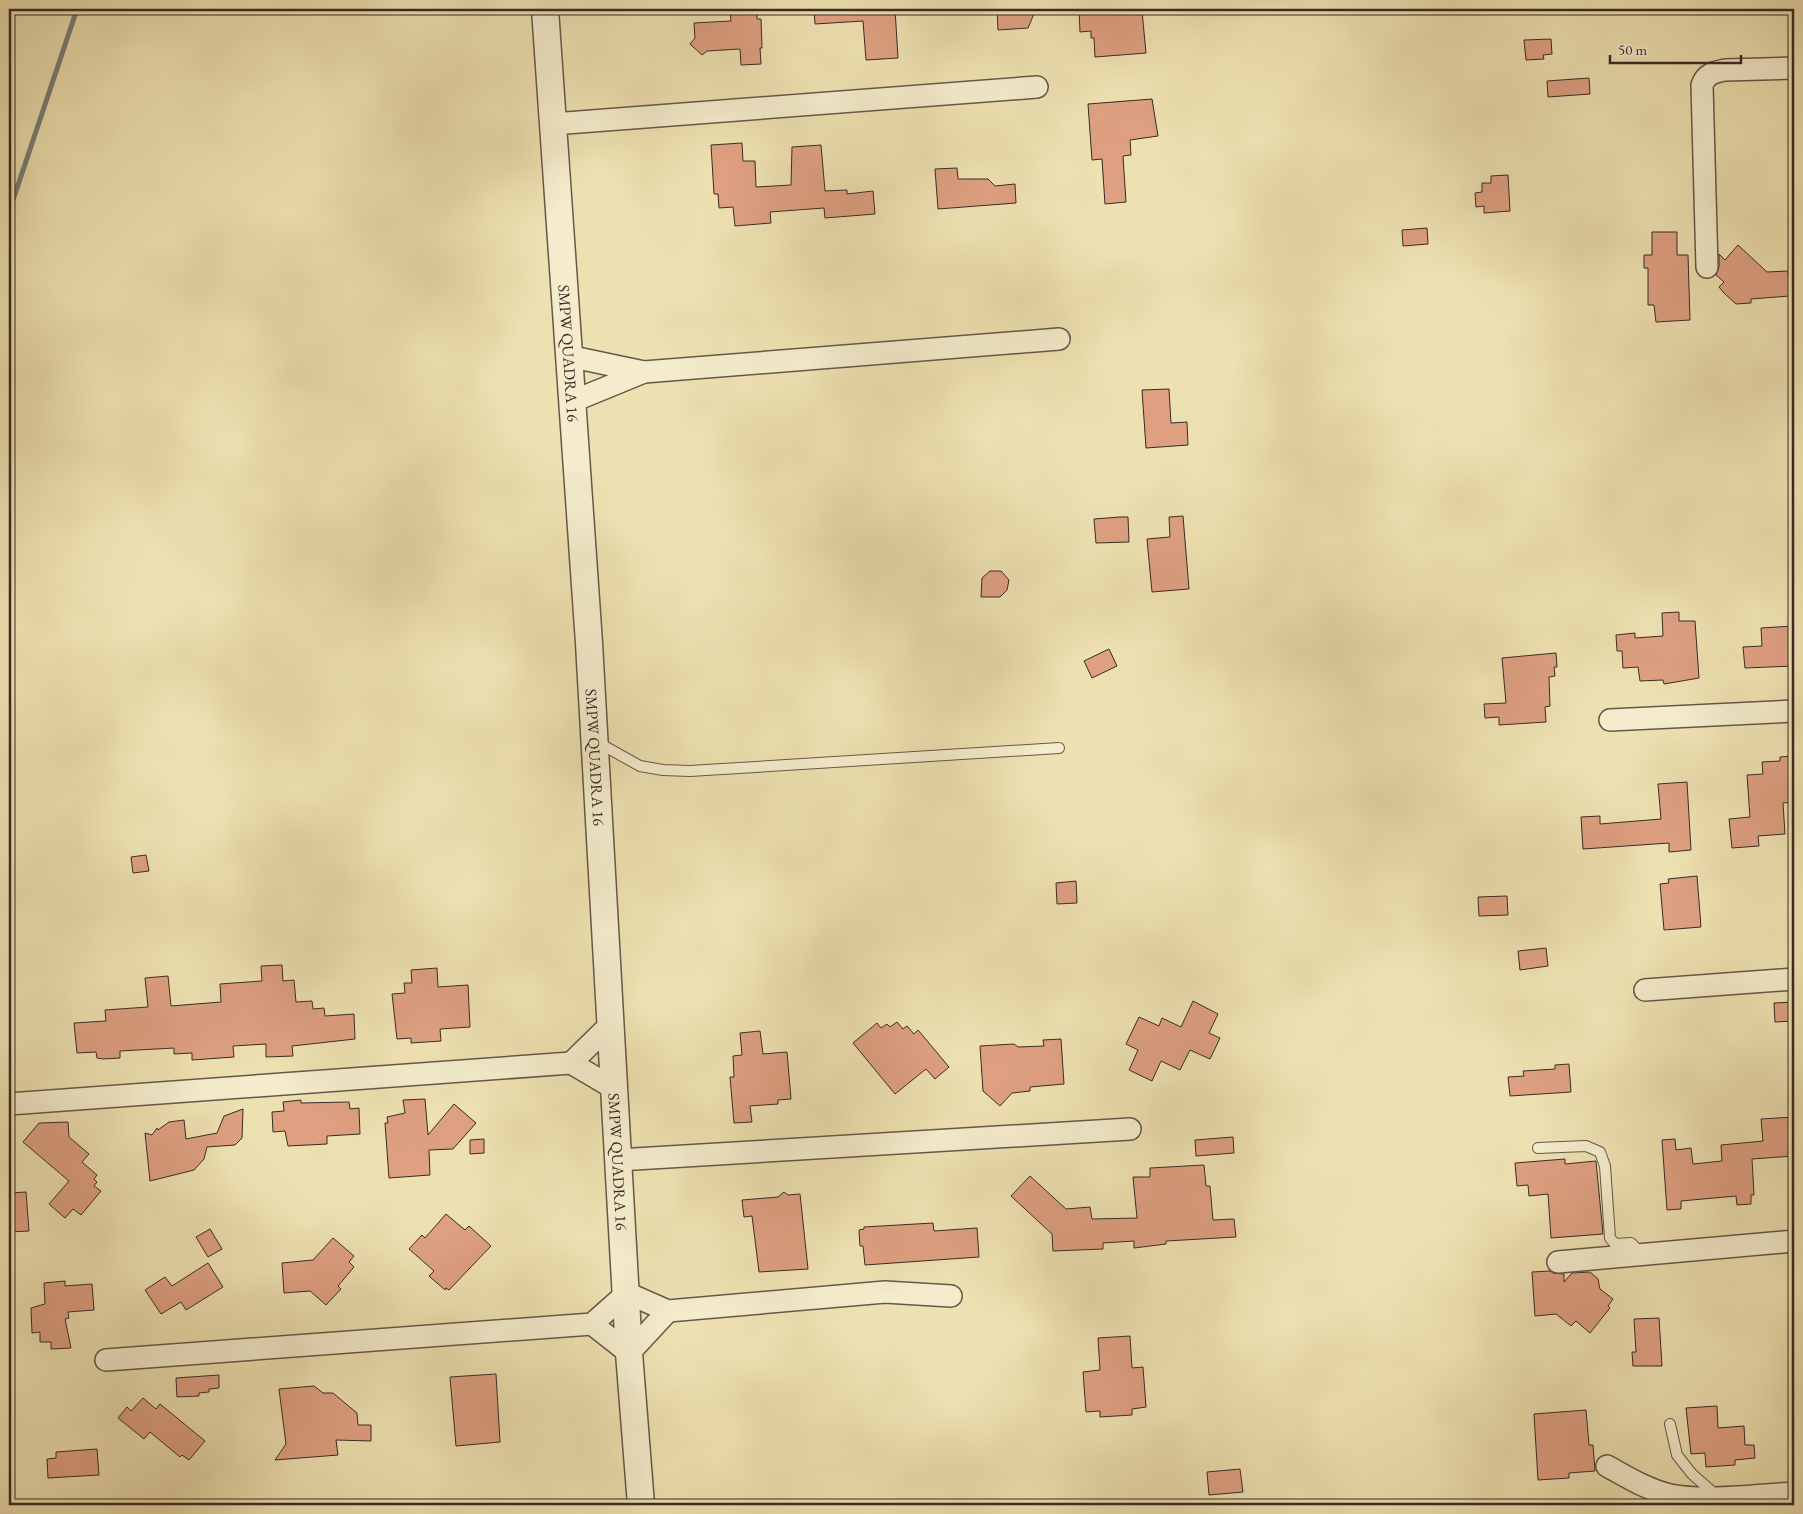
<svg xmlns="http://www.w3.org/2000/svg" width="1803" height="1514" font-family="'EB Garamond',serif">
  <rect width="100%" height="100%" fill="#eee1b1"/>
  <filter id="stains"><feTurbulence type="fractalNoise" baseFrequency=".004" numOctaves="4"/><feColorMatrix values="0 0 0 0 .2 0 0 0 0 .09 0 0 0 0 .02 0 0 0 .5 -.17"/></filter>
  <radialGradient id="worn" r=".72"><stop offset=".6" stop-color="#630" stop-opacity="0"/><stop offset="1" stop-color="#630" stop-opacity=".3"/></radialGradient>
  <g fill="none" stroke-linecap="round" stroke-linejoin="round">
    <!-- stream -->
    <polyline stroke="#75817d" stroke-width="5" points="9,212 77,9"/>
  </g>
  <!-- building -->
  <g fill="#dea081" stroke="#382b26">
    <polygon points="730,9 757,9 757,19 761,19 762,48 760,48 761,64 741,65 740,49 707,51 702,55 690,44 695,38 694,23 731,21"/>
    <polygon points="814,9 895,9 898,58 866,60 863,21 815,24"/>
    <polygon points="997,9 1036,9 1028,28 998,30"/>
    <polygon points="1079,9 1114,9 1115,12 1142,11 1146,53 1095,57 1094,38 1091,38 1091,31 1080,32"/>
    <polygon points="1551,39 1552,54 1543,55 1544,59 1526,60 1524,40"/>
    <polygon points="1589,78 1590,94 1548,97 1547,81"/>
    <polygon points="1152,99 1158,136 1130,140 1131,155 1123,156 1126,202 1105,204 1102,159 1092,160 1088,104"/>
    <polygon points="742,143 743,161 755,161 756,187 791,185 792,147 821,145 825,191 847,190 847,194 873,191 875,214 825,218 824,208 770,212 771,223 735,226 733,207 719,208 718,194 714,194 711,145"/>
    <polygon points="957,168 958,179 988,179 995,186 1015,184 1016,203 938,209 935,169"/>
    <polygon points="1508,175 1510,211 1484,213 1484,206 1476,207 1475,193 1482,192 1482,183 1491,183 1491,176"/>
    <polygon points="1427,228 1428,244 1403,246 1402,230"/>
    <polygon points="1652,232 1677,232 1677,255 1688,255 1690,320 1656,322 1654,305 1648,305 1648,268 1644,268 1644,255 1652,255"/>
    <polygon points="1738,245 1767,272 1788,271 1790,296 1751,299 1751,303 1736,304 1724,293 1719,287 1724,282 1716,275 1719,267 1719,254 1725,260"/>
    <polygon points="1169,389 1171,423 1187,422 1188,445 1146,448 1142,390"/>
    <polygon points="1183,516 1189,589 1152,592 1147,539 1170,537 1169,517"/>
    <polygon points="1120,517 1128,517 1129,542 1096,543 1094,519"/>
    <polygon points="990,571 1001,571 1009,580 1007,590 1000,597 981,597 982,578"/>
    <polygon points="1679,612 1679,621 1695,621 1699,678 1664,684 1663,680 1640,681 1638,667 1623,668 1622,651 1617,651 1616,635 1635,633 1635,638 1663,636 1662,613"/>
    <polygon points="1794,626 1794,666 1745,668 1743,647 1762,646 1761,628"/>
    <polygon points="1109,649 1117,666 1092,678 1084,661"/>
    <polygon points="1556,653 1557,667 1554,667 1555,676 1549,677 1550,706 1545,707 1546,722 1499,725 1499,717 1485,718 1484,704 1506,703 1502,658"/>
    <polygon points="1793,756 1794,802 1783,803 1785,834 1758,836 1759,846 1732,848 1729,819 1750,817 1747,775 1763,774 1762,762 1780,761 1780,757"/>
    <polygon points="1687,782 1691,850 1669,852 1669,843 1583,849 1581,817 1600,816 1600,824 1661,819 1658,784"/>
    <polygon points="146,855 149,871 133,873 131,857"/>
    <polygon points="1697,876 1701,927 1664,930 1660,884 1669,883 1668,879"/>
    <polygon points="1076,881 1077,903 1057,904 1056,883"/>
    <polygon points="1507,896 1508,915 1479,916 1478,897"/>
    <polygon points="1546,948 1548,966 1520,970 1518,951"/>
    <polygon points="282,965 283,981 294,980 296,1002 312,1001 313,1009 324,1008 325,1016 354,1014 355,1039 292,1046 293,1056 266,1057 266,1044 233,1046 234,1057 192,1060 192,1053 174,1054 174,1048 120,1051 120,1058 103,1059 97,1058 96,1052 77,1053 74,1023 106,1021 105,1010 148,1007 145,978 168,976 171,1006 221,1002 220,984 262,981 261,966"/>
    <polygon points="437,968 438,987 468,985 470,1027 440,1029 441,1041 411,1043 411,1038 397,1039 392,994 405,993 404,983 412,983 411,970"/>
    <polygon points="1193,1001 1218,1014 1209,1033 1220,1038 1210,1059 1190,1050 1180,1070 1161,1061 1152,1081 1129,1070 1138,1050 1126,1044 1139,1017 1159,1026 1162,1018 1181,1027"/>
    <polygon points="1794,1002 1794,1021 1775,1022 1774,1003"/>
    <polygon points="897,1022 903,1029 907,1026 914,1034 918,1030 949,1067 935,1079 926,1069 895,1094 853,1043 877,1023 881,1028 887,1024 890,1027"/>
    <polygon points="760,1031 763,1054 787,1052 791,1099 778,1100 778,1104 750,1106 752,1122 734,1123 730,1077 734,1077 733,1056 742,1055 740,1033"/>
    <polygon points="1061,1039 1064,1084 1030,1087 1030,1091 1012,1093 1000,1106 983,1091 980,1046 1014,1044 1018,1047 1044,1046 1043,1040"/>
    <polygon points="1569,1064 1571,1092 1510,1096 1508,1077 1524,1076 1523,1071 1555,1069 1555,1065"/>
    <polygon points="425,1099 428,1135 454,1104 476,1123 453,1149 429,1150 430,1175 389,1178 385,1123 388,1123 387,1117 405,1113 403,1100"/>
    <polygon points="301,1100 301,1103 349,1102 350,1109 359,1108 360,1134 327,1136 327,1144 288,1146 285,1131 273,1132 272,1112 284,1111 283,1102"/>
    <polygon points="243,1109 242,1138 235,1145 207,1147 204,1159 194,1170 150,1181 145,1133 152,1135 157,1128 158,1130 169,1122 184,1120 186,1139 217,1133 224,1116"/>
    <polygon points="1794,1117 1794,1156 1752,1159 1754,1195 1751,1195 1751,1204 1737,1205 1736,1196 1681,1201 1681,1209 1667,1210 1662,1140 1675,1139 1676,1150 1691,1148 1693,1164 1722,1161 1721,1145 1763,1141 1761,1119"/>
    <polygon points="68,1122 69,1137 89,1154 82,1162 97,1175 94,1179 97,1182 94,1186 101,1191 81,1215 73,1209 65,1218 49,1204 69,1181 23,1142 39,1123"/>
    <polygon points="1233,1137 1234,1153 1196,1156 1195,1140"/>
    <polygon points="484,1139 484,1153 470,1154 470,1140"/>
    <polygon points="1565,1159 1565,1164 1596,1161 1603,1234 1551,1238 1548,1194 1529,1196 1528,1185 1517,1186 1515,1163"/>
    <polygon points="1204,1165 1206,1186 1210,1186 1213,1220 1234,1219 1236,1237 1166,1241 1166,1244 1134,1248 1134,1241 1103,1243 1103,1249 1053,1251 1052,1234 1011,1196 1030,1176 1066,1209 1090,1207 1092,1219 1137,1218 1133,1177 1150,1177 1150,1168"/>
    <polygon points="26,1192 29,1231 9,1232 9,1193"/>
    <polygon points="784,1192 788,1195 800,1194 808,1269 759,1272 752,1216 744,1217 742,1200 778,1197"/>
    <polygon points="446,1214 465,1230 469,1226 491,1246 449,1290 446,1288 445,1290 429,1276 434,1271 409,1249 422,1235 425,1238"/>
    <polygon points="933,1223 934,1231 977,1228 979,1257 865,1265 863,1246 860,1246 859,1230 864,1229 864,1227"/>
    <polygon points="210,1229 222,1249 208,1257 196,1237"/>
    <polygon points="333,1238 354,1256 349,1262 354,1267 338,1286 341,1289 326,1305 310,1291 284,1293 282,1263 313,1260"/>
    <polygon points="208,1263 223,1287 186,1310 181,1302 161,1314 145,1290 165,1277 172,1286"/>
    <polygon points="1550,1271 1553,1273 1564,1274 1564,1282 1572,1273 1590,1272 1598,1279 1600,1289 1613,1299 1608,1306 1610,1308 1590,1333 1576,1321 1571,1326 1556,1314 1535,1316 1532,1272"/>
    <polygon points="65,1281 65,1286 92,1284 94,1310 68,1312 69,1318 65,1319 71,1348 51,1349 51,1342 40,1342 40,1332 32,1333 31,1308 45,1304 44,1283"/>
    <polygon points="1659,1318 1662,1366 1633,1366 1632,1352 1636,1352 1634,1319"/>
    <polygon points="1130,1336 1132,1368 1143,1367 1146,1407 1132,1409 1132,1415 1100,1417 1100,1411 1086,1412 1083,1372 1100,1370 1098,1338"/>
    <polygon points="496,1374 500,1442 456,1446 450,1377"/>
    <polygon points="219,1375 219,1388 209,1389 209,1392 199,1393 199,1396 177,1397 176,1378"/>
    <polygon points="314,1386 323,1393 333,1393 357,1413 358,1425 371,1425 371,1441 336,1440 338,1455 275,1460 286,1444 279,1389"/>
    <polygon points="143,1398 156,1409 160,1404 205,1441 189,1460 182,1455 180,1457 150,1432 144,1439 118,1418 127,1407 131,1411"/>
    <polygon points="1717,1406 1718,1428 1744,1426 1745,1445 1754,1445 1755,1458 1735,1460 1735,1465 1706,1467 1705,1453 1691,1454 1686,1408"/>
    <polygon points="1586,1410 1589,1445 1593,1445 1595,1471 1569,1473 1569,1478 1538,1480 1534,1414"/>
    <polygon points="97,1449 99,1475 48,1478 47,1459 56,1458 56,1452"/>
    <polygon points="1240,1469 1243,1492 1209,1495 1207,1472"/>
  </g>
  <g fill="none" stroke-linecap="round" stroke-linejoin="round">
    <!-- service casing -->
    <g stroke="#665849" stroke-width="12">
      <g id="service">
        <polyline points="597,742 640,766 663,770 690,771 1059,748"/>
        <polyline points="1538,1148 1586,1146 1600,1152 1605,1166 1610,1238 1615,1244 1631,1243 1637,1249 1639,1254"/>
        <polyline points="1670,1424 1677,1455 1692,1474 1717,1496"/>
      </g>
    </g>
    <!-- minor casing -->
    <g stroke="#665849" stroke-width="24">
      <g id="minor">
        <polyline points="553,124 1037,87"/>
        <path d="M1707 267 1702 85C1706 74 1714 72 1725 70L1794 68"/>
        <polyline points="568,356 644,372 1059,339"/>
        <polyline points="571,402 644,372"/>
        <polyline points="1610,720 1794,711"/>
        <polyline points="1645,990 1794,979"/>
        <polyline points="571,1063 611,1024"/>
        <polyline points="9,1104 571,1063 615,1089"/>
        <polyline points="618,1160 1130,1129"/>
        <polyline points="1558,1262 1794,1241"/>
        <polyline points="592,1324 629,1353 668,1311"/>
        <polyline points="106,1360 592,1324 627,1293 668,1311 885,1292 951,1296"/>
        <path d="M1607 1466C1627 1477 1648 1490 1670 1495 1706 1502 1757 1495 1794 1493"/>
      </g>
    </g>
    <!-- tertiary casing -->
    <g stroke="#665849" stroke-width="29">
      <g id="tertiary">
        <path id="s1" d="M545 9 589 643 629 1353 641 1505"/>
      </g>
    </g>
    <!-- service -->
    <use href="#service" stroke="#f4eccc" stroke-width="10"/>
    <!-- minor -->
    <use href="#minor" stroke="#f4eccc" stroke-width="21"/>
    <!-- tertiary -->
    <use href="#tertiary" stroke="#f4eccc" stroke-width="26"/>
  </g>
  <g text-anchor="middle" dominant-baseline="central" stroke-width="4" stroke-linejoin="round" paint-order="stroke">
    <!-- street labels -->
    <g font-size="16" fill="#382b26" stroke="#f4eccc">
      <text stroke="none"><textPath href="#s1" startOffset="345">SMPW QUADRA 16</textPath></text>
      <text stroke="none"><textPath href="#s1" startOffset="750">SMPW QUADRA 16</textPath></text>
      <text stroke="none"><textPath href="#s1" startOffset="1155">SMPW QUADRA 16</textPath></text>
    </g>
  </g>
  <!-- margin -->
  <rect width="1803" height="1514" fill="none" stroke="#eee1b1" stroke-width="30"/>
  <rect x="10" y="10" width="1783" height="1494" fill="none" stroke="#382b26" stroke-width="2.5"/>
  <rect x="15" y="15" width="1773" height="1484" fill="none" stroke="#382b26"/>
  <!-- scale -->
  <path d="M1610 55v8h131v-8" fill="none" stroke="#382b26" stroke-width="2.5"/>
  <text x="1618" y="55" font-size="15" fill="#382b26" stroke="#f4eccc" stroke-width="4" paint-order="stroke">50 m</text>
  <rect width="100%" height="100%" filter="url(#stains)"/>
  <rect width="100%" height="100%" fill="url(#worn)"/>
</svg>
